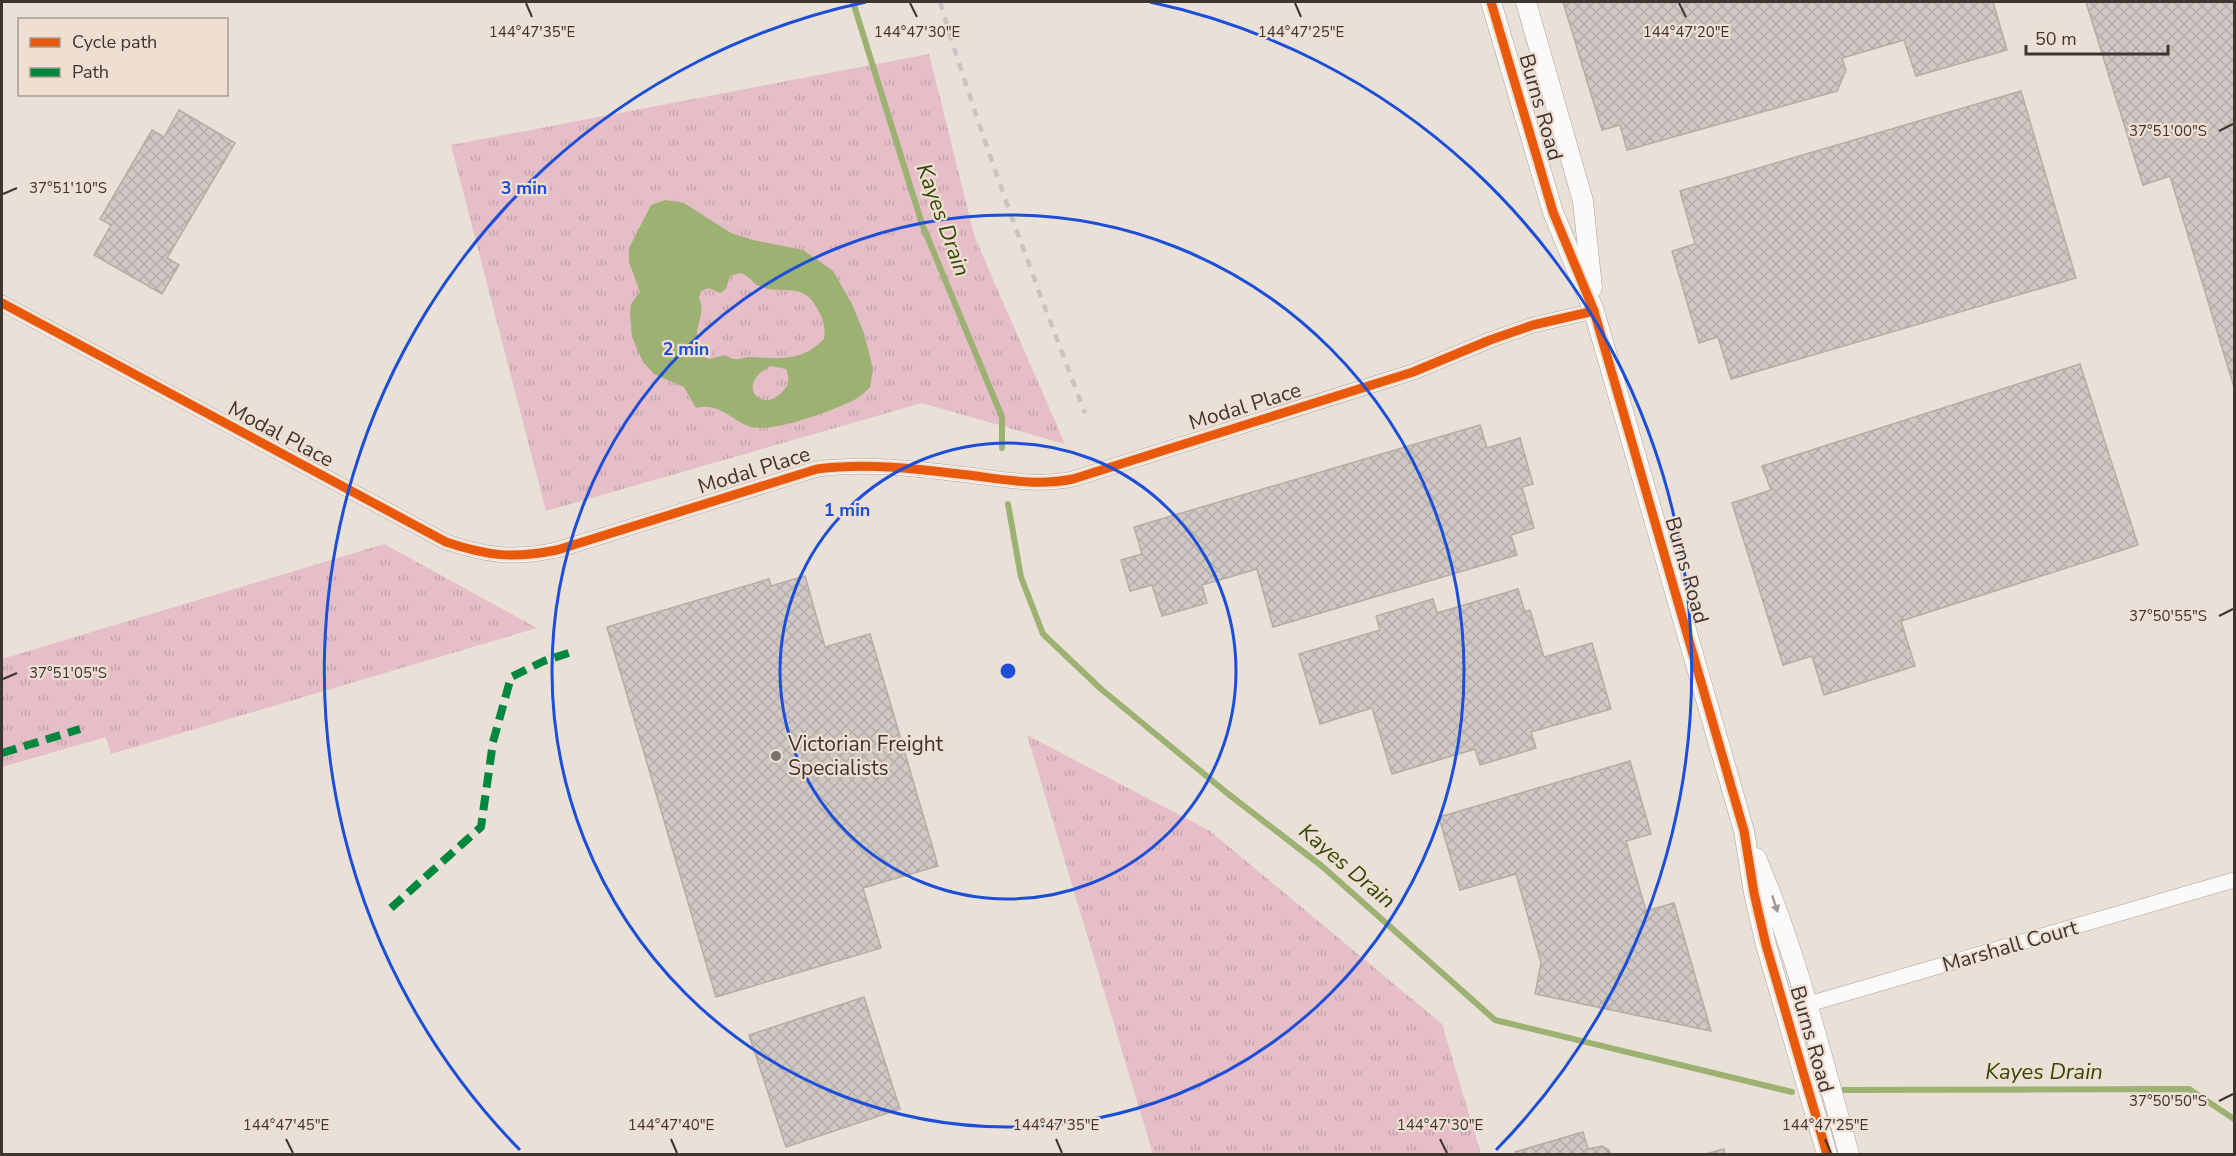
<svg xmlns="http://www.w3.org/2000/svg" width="2236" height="1156" font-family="'Nunito Sans',sans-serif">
  <defs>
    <pattern id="grass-tufts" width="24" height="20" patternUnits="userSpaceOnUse" patternTransform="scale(1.5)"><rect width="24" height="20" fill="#e5bec7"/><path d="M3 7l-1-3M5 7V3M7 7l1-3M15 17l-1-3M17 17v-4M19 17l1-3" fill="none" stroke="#c5a4ab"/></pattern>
    <pattern id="building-cross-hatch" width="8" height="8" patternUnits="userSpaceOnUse" patternTransform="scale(1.5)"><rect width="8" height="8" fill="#d0c8c3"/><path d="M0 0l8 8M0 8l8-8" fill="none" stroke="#b4aca8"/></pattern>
  </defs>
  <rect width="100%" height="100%" fill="#e9e0d8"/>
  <!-- grass -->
  <g fill="url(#grass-tufts)">
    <polygon points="929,54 975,238 1065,444 922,403 546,511 451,145"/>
    <polygon points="384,544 537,628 111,754 106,737 2,767 2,659"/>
    <polygon points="1027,735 1210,831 1442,1024 1481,1154 1153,1154"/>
  </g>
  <!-- water -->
  <path fill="#9db172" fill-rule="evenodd" d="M665 200 684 203 731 233 753 240 803 250 833 271 852 304 864 333 873 369 870 387C866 391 861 396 856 399 835 410 769 435 748 426 730 418 717 402 696 408L684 387 654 374 643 362 632 337 630 313 631 304 640 292 629 262V248L651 205ZM740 273C749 275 751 282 759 286 782 296 802 280 817 308 823 319 826 327 824 339 803 361 780 359 752 357 739 356 739 364 725 355L709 359 704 357C701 349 697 341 697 333 698 319 705 312 699 298L701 291 709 288 720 293 726 289 730 276ZM771 366 786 369C789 378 790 384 783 391 761 416 734 383 771 366Z"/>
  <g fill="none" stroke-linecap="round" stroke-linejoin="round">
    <!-- stream -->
    <g stroke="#9db172" stroke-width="6">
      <polyline points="853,2 922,224 1002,417 1002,448"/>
      <polyline points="1008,504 1021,577 1043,634 1101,689 1227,793 1323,867 1495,1020 1792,1092"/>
      <polyline points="1844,1090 2189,1089 2234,1119"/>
    </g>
  </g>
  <!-- building -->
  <g fill="url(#building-cross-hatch)" stroke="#b4aca7" stroke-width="1.5">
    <polygon points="1563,2 1993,2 2007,50 1916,76 1904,40 1842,58 1846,70 1837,91 1627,150 1620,125 1602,130"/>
    <polygon points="2086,2 2234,2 2234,387 2170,176 2143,185"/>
    <polygon points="2021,91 2076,278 1731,379 1718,337 1699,343 1672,251 1695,244 1680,191"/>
    <polygon points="179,110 235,143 167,258 179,265 162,294 94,255 111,225 100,219 152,130 164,137"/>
    <polygon points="2080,364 2138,545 1901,621 1915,666 1824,695 1812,656 1783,665 1732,503 1771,490 1762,466"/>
    <polygon points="1480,425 1487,448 1520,438 1533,484 1522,487 1534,528 1511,535 1517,555 1273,627 1257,569 1202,585 1207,603 1162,616 1152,585 1130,591 1121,560 1142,554 1134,527"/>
    <polygon points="805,576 825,647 870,634 938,866 863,888 881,948 716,997 607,627 769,579 771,586"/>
    <polygon points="1518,589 1525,612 1530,610 1544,657 1592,643 1611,709 1531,732 1536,748 1480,765 1475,749 1392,774 1372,708 1320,724 1299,654 1380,630 1376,616 1433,599 1437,613"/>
    <polygon points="1630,761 1651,834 1626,841 1646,911 1674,903 1711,1031 1535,994 1541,963 1516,874 1460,890 1439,817"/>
    <polygon points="864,997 900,1109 786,1147 749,1035"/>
    <polygon points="1583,1132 1588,1149 1602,1146 1609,1150 1611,1154 1516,1154 1515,1152"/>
    <polygon points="1724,1149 1725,1154 1705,1154"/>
  </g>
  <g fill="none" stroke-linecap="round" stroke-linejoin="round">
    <!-- minor casing -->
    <g stroke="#a7a09a" stroke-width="16">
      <g id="minor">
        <path d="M2 303 446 542C488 556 513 559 557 550L817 469C865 463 912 468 959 474 998 478 1034 487 1073 479L1413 372 1490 340 1533 325 1594 311"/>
        <polyline points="1785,1011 2234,880"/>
      </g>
    </g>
    <!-- tertiary casing -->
    <g stroke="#a7a09a" stroke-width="21">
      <g id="tertiary">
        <polyline points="1491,2 1553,212 1594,311 1744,831 1754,893 1766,945 1827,1154"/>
        <polyline points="1526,2 1583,201 1592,288"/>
        <path d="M1756 858C1797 953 1821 1055 1849 1154"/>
      </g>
    </g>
    <!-- minor -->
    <use href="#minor" stroke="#fcfaf9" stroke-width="15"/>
    <!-- tertiary -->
    <use href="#tertiary" stroke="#fcfaf9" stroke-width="20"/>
    <!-- rail -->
    <path stroke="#c7c4c2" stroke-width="4.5" stroke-dasharray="8 8" stroke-linecap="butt" d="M940 2C982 141 1033 277 1085 413"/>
    <!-- quiet -->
    <g stroke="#00873e" stroke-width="8" stroke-dasharray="15 8" stroke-linecap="butt">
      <polyline points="2,753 80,729"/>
      <polyline points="391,908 481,827 493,742 511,677 544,661 575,651"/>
    </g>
    <!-- cycleway casing -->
    <g stroke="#efdfd2" stroke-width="13">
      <g id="cycleway">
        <polyline points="1491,2 1553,212 1594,311 1744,831 1754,893 1766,945 1827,1154"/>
        <path d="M2 303 446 542C488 556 513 559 557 550L817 469C865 463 912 468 959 474 998 478 1034 487 1073 479L1413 372 1490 340 1533 325 1594 311"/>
      </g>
    </g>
    <!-- cycleway -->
    <use href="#cycleway" stroke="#e8590c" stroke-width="9"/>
  </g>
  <!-- one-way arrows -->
  <defs><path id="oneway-solid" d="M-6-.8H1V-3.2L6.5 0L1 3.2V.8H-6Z" transform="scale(1.5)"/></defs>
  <use fill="#9c9894" href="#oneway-solid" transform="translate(1775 904) rotate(72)"/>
  <!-- ticks -->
  <path fill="none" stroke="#3c3530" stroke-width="2" d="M526 3 532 17M910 3 917 17M1295 3 1301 17M1679 3 1686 17M2219 131 2233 124M3 194 17 188M2219 616 2233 609M3 679 17 673M2219 1101 2233 1094M286 1139 293 1153M671 1139 677 1153M1056 1139 1062 1153M1440 1139 1447 1153M1825 1139 1831 1153"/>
  <!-- distance rings -->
  <g fill="none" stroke="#1d4ed8" stroke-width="3">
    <circle cx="1008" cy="671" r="228"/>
    <circle cx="1008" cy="671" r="456"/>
    <path d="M520 1150A684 684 0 0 1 866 2M1150 2A684 684 0 0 1 1496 1150"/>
  </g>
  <!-- markers -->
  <circle fill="#79716b" stroke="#efdfd2" stroke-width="2" cx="776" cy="756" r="6"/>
  <g text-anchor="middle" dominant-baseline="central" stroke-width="4.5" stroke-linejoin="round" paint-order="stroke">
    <!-- street labels -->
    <g font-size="21" fill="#3c3530" stroke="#efdfd2">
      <text transform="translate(1541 107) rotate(74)">Burns Road</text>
      <text transform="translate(1245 406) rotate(-17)">Modal Place</text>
      <text transform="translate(281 434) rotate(28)">Modal Place</text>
      <text transform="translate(754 470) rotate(-17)">Modal Place</text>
      <text transform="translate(1687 570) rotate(74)">Burns Road</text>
      <text transform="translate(2010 946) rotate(-16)">Marshall Court</text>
      <text transform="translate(1812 1039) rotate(74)">Burns Road</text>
    </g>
    <!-- poi labels -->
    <g font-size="21" fill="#3c3530" stroke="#efdfd2" text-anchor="start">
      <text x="788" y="744">Victorian Freight<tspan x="788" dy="24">Specialists</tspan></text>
    </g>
    <!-- water labels -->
    <g font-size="22" font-style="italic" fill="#334705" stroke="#efdfd2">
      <text transform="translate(943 220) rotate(70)">Kayes Drain</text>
      <text transform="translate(1347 866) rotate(40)">Kayes Drain</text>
      <text x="2044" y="1072">Kayes Drain</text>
    </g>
  </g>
  <g font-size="15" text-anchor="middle" fill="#3c3530" stroke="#efdfd2" stroke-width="4.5" stroke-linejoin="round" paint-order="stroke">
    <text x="532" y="37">144°47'35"E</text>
    <text x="917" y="37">144°47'30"E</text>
    <text x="1301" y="37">144°47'25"E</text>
    <text x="1686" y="37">144°47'20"E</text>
    <text x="2168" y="136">37°51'00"S</text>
    <text x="68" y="193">37°51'10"S</text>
    <text x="2168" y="621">37°50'55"S</text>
    <text x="68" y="678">37°51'05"S</text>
    <text x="2168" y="1106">37°50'50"S</text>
    <text x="286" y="1130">144°47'45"E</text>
    <text x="671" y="1130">144°47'40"E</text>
    <text x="1056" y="1130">144°47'35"E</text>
    <text x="1440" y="1130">144°47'30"E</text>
    <text x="1825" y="1130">144°47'25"E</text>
  </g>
  <circle cx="1008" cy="671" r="9" fill="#1d4ed8" stroke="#efdfd2" stroke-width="3"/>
  <g font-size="18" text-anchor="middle" font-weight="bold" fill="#1d4ed8" stroke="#efdfd2" stroke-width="4.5" stroke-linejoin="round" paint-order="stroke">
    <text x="524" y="194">3 min</text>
    <text x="686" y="355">2 min</text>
    <text x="847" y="516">1 min</text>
  </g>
  <!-- border -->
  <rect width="2236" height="1156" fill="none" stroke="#3c3530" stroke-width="6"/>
  <!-- legend -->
  <rect x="18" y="18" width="210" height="78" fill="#efdfd2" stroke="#a79b91" stroke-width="1.5"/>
  <rect x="30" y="38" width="30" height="9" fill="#e8590c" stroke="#a79b91" stroke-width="1.5"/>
  <text x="72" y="48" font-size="18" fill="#3c3530">Cycle path</text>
  <rect x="30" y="68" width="30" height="9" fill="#00873e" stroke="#a79b91" stroke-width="1.5"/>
  <text x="72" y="78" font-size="18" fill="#3c3530">Path</text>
  <!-- scale -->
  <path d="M2026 45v9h142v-9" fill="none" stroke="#3c3530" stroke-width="3"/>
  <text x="2035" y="45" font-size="18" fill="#3c3530" stroke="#efdfd2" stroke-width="4.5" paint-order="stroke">50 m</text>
</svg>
